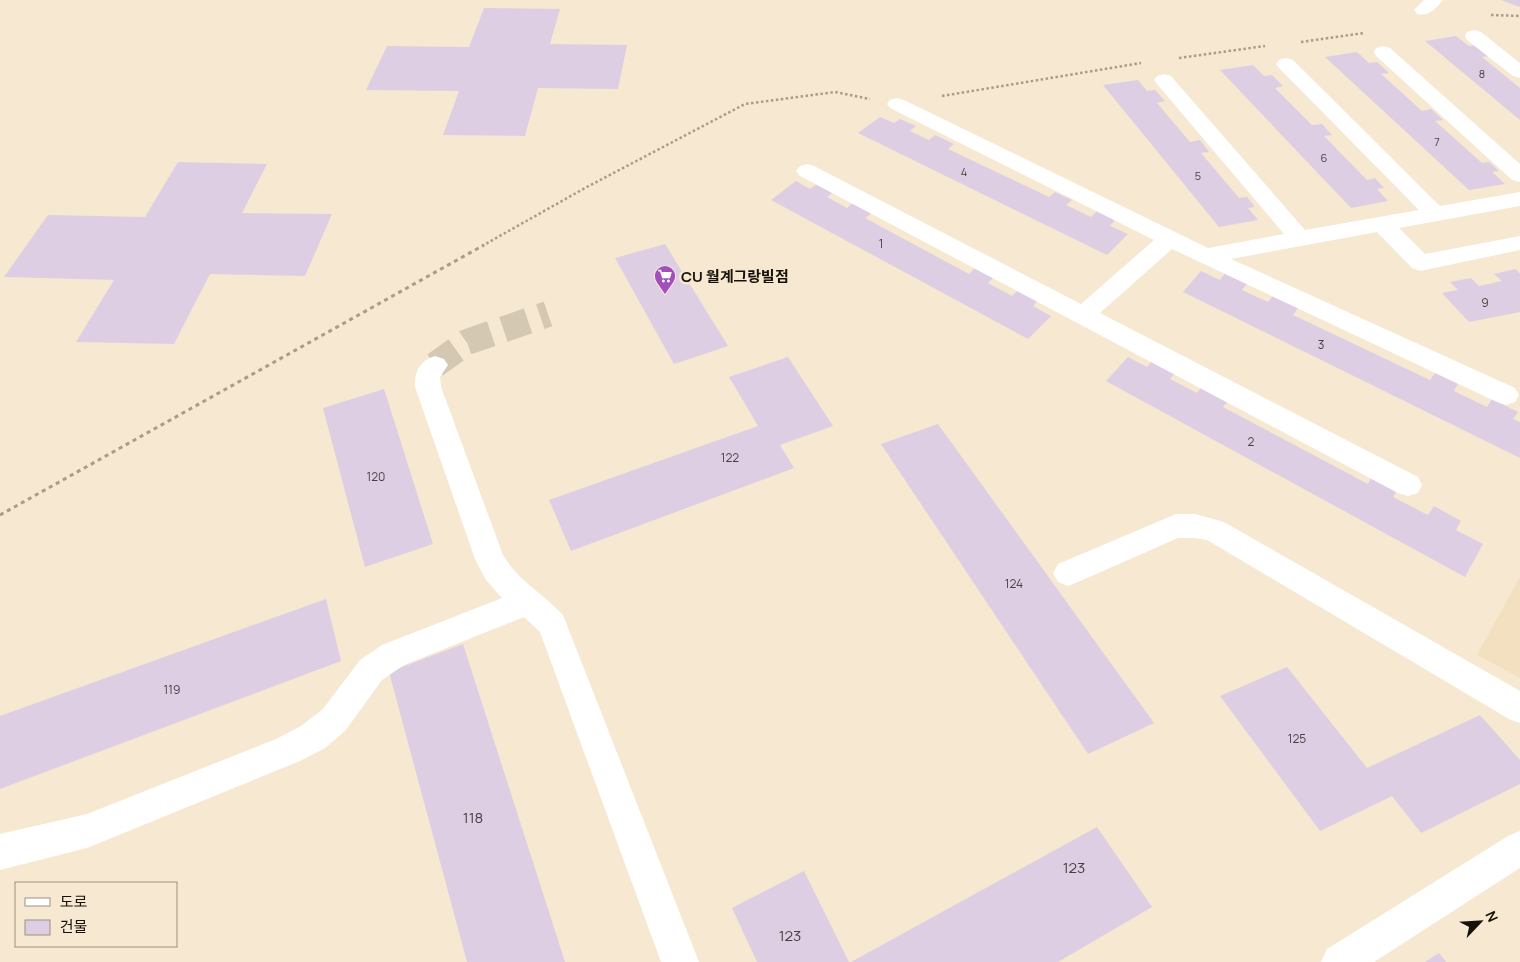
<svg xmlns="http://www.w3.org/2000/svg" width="1520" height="962" font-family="Manrope,'Noto Sans KR',sans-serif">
  <rect width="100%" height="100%" fill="#f6e8d1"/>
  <!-- built -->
  <polygon fill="#f2e0c1" points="1520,577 1520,678 1477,655"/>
  <!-- building -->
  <g fill="#decee4">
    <polygon points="1501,0 1520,0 1520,7"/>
    <polygon points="484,8 560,9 550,44 627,45 618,89 538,88 525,136 443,135 459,91 366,90 387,46 469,47"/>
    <polygon points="1456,36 1469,46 1476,45 1490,56 1482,57 1520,88 1520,120 1425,41"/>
    <polygon points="1357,52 1369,63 1377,62 1389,73 1381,74 1422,111 1431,109 1443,120 1435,121 1482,163 1489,162 1499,171 1492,172 1505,184 1469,190 1325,57"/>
    <polygon points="1253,65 1264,76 1272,75 1283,86 1275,88 1312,125 1322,124 1332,135 1324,136 1367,180 1375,178 1384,188 1377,189 1388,201 1351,208 1220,70"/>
    <polygon points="1138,80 1147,91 1155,90 1165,101 1157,103 1190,142 1200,140 1209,152 1201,153 1239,198 1247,197 1255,207 1248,208 1258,220 1219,227 1103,85"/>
    <polygon points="880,117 894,123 900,119 916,126 910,131 929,140 935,135 954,144 948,149 1049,197 1055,192 1072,200 1066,205 1091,217 1097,211 1115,220 1110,226 1128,234 1107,255 858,133"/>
    <polygon points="178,162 267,164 242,213 332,214 305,276 210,274 174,344 76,342 114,280 4,277 48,215 145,217"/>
    <polygon points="796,181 810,189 817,184 834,192 827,197 847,208 853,203 872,213 865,218 969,274 976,267 994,277 988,283 1012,296 1019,289 1039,299 1033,306 1051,316 1028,339 771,200"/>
    <polygon points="665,244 728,346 674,364 615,258"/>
    <polygon points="1516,269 1520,274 1520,312 1469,322 1442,293 1458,290 1450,282 1471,278 1479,286 1502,281 1494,274"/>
    <polygon points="1201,271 1220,280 1225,273 1247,284 1242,290 1268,302 1273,296 1298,308 1293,315 1430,380 1435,373 1458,384 1454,391 1487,407 1492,399 1518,412 1513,419 1520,422 1520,458 1183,292"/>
    <polygon points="788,357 833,426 780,445 794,468 571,551 549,500 758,426 729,377"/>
    <polygon points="1128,357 1147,367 1153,360 1176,372 1170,379 1197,393 1202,386 1229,400 1223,407 1368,484 1373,475 1398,489 1393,497 1428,515 1434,506 1461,521 1456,530 1483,544 1465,577 1106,381"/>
    <polygon points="384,389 433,544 365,567 323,408"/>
    <polygon points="938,424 1154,723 1088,754 881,444"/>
    <polygon points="326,599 341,661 0,789 0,716"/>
    <polygon points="463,644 565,962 467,962 389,672"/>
    <polygon points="1287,667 1367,768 1480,715 1520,760 1520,784 1421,833 1392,796 1320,831 1220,696"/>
    <polygon points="1097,827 1152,907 1058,962 851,962"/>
    <polygon points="804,871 849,962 757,962 732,908"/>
    <polygon points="1439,953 1446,962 1425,962"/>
  </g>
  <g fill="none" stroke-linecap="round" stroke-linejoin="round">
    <!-- minor-tunnel -->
    <polyline stroke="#d4c8b3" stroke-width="26" stroke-dasharray="26 13" stroke-linecap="butt" points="435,365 467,342 548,314"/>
    <!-- path-far1 -->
    <g stroke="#a79d8b" stroke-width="2.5" stroke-dasharray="2.5 2.5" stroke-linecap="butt">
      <polyline points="1491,15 1520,16"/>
      <polyline points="1301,42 1364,33"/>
      <polyline points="1179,58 1265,46"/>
      <polyline points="942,96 1141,63"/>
      <polyline points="482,246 585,188 745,104 835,92 870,99"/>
    </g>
    <!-- path -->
    <polyline stroke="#a79d8b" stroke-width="3" stroke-dasharray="4 4" stroke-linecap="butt" points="0,515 484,245"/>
    <!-- minor -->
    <g fill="#fff" fill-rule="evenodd">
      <path d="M1424 0H1443C1436 9 1428 17 1417 14L1414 10Z"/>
      <polygon points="1474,30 1481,32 1520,63 1520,78 1513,76 1467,40 1465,36 1467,32"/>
      <polygon points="1383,46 1390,48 1520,164 1520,182 1512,180 1376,56 1374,52 1376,48"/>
      <polygon points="1286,58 1293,60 1440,206 1520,192 1520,206 1399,228 1425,254 1520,236 1520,250 1420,271 1412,268 1377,232 1231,259 1515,388 1519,395 1515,402 1506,405 1497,402 1172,249 1100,313 1418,477 1422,485 1418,493 1408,496 1398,493 800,176 796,171 800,166 807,164 814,166 1081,304 1154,240 890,108 887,104 890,100 897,98 904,100 1208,248 1284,234 1157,84 1154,80 1157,76 1164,74 1171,76 1305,230 1419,210 1279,68 1276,64 1279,60"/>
      <path d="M435 356 444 359 448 365 440 377 441 387 503 555C518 581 544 594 563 615L699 962H661L540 632 524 617 404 665 382 680 345 731 325 748 300 761 87 848 0 870V834L87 814 276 739 301 726 323 709 360 660 382 645 502 598 486 580 475 559 415 387C414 372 420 360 435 356Z"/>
      <polygon points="1176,514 1195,514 1224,522 1520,691 1520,723 1509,719 1207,540 1195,538 1178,538 1078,582 1068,586 1058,582 1053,573 1058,564"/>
      <polygon points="1520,831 1520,868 1374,962 1321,962 1327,949 1508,836"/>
    </g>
  </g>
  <!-- icons -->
  <defs>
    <g id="supermarket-pin" transform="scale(1.125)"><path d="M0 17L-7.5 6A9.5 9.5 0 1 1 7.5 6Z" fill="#a24fbe" stroke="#f6e8d1"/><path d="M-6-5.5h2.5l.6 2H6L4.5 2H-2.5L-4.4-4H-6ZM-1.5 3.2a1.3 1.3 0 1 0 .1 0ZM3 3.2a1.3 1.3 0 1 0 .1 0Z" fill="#fff"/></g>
  </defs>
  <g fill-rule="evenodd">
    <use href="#supermarket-pin" x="665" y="276"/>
  </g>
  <g text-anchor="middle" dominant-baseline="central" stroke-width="5" stroke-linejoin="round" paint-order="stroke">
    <!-- far-number labels -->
    <g font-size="11" fill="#484040">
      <text x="1482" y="73">8</text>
      <text x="1437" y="141">7</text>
      <text x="1324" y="157">6</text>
      <text x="964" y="171">4</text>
      <text x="1198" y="175">5</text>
    </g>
    <!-- number labels -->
    <g font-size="12" fill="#484040">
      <text x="881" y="243">1</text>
      <text x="1485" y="302">9</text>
      <text x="1321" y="344">3</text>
      <text x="1251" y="441">2</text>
      <text x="730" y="457">122</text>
      <text x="376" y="476">120</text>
      <text x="1014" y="583">124</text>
      <text x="172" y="689">119</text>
      <text x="1297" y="738">125</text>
    </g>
    <!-- poi labels -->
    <g font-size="15" font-weight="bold" fill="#161109" stroke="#f6e8d1" text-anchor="start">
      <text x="681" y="276">CU 월계그랑빌점</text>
    </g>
    <!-- near-number labels -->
    <g font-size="15" fill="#484040">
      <text x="473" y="817">118</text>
      <text x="1074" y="867">123</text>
      <text x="790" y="935">123</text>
    </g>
  </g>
  <!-- legend -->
  <rect x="15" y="882" width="162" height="65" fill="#f6e8d1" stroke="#9c9281"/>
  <rect x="25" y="898" width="25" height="8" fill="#ffffff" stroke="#9c9281"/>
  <text x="60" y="907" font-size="15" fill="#161109">도로</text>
  <rect x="25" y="920" width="25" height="15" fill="#decee4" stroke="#9c9281"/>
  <text x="60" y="932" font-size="15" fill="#161109">건물</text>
  <!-- north arrow -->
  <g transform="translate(1480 922) rotate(65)" stroke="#f6e8d1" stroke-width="4" paint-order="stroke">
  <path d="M0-4L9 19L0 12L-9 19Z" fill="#161109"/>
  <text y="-8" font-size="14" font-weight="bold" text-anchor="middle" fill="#161109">N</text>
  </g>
</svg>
